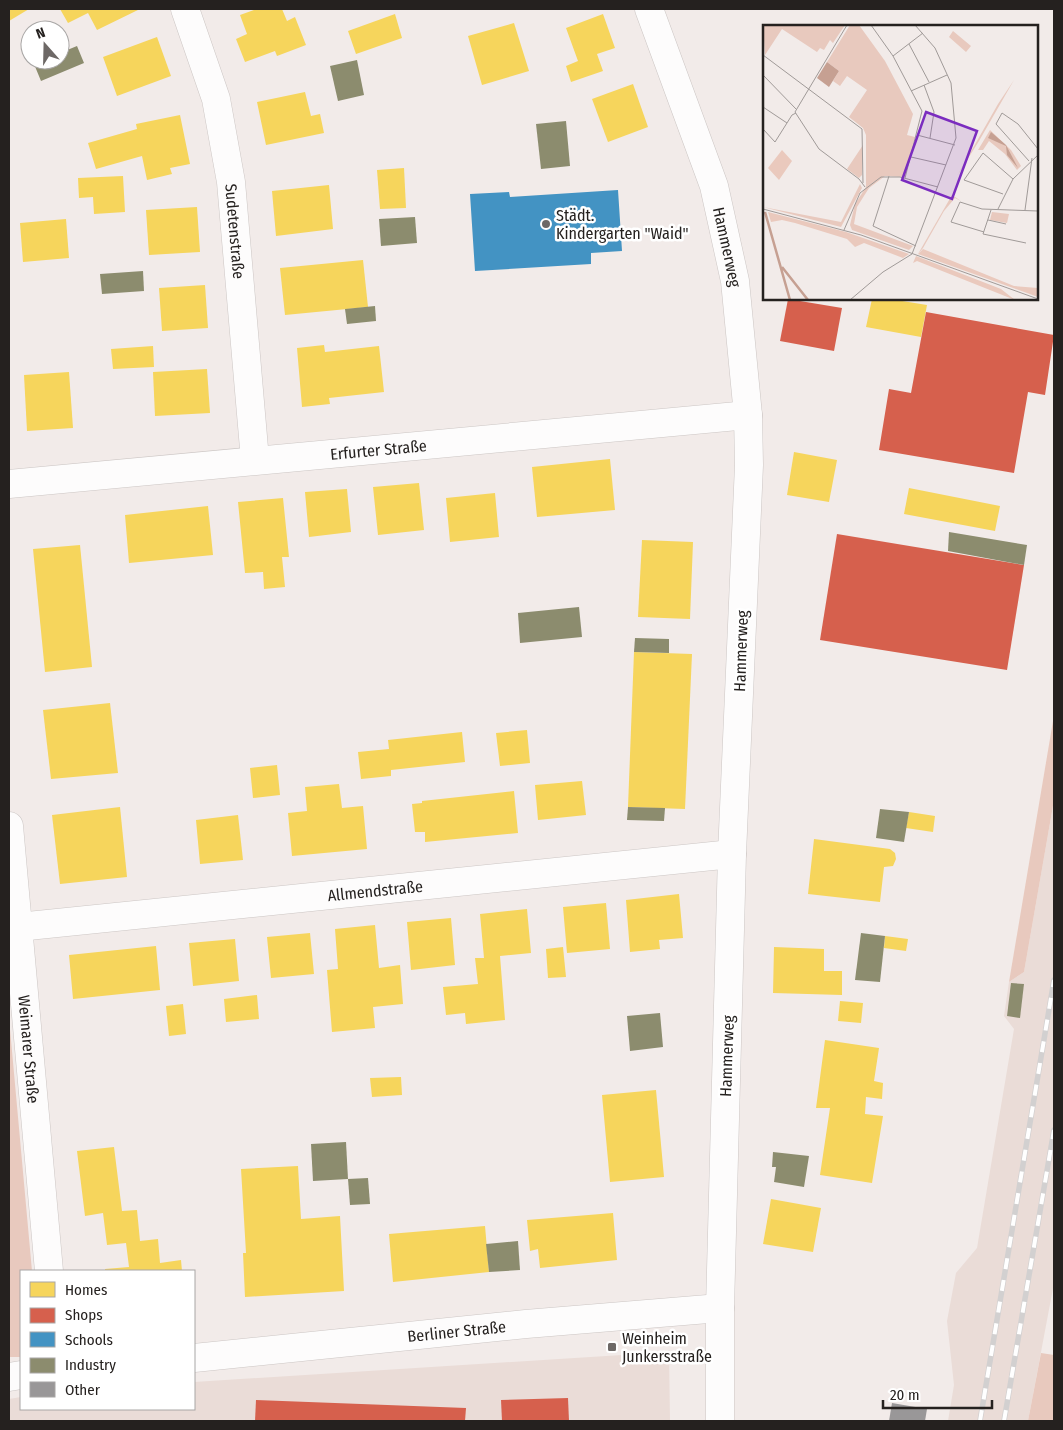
<svg xmlns="http://www.w3.org/2000/svg" width="1063" height="1430" font-family="'Fira Sans Condensed',sans-serif">
  <rect width="100%" height="100%" fill="#f2ebe9"/>
  <!-- built -->
  <g fill="#eadcd7">
    <polygon points="1054,800 1054,1283 1028,1421 948,1421 954,1385 947,1321 956,1273 977,1248 1014,1029 1004,1016 1009,982 1024,972"/>
    <polygon points="669,1352 670,1421 9,1421 9,1399 21,1397 21,1409 194,1409 194,1382"/>
  </g>
  <!-- green -->
  <g fill="#e8c9be">
    <polygon points="1054,715 1054,800 1024,972 1009,982"/>
    <polygon points="9,1018 32,1271 21,1271 21,1357 9,1357"/>
    <polygon points="1041,1353 1054,1355 1054,1421 1028,1421"/>
  </g>
  <!-- homes -->
  <g fill="#f6d55c">
    <polygon points="9,9 29,9 9,21"/>
    <polygon points="60,9 140,9 97,30 88,13 68,23"/>
    <polygon points="257,9 282,9 287,21 295,17 306,45 277,56 275,51 245,62 236,39 247,34 240,15"/>
    <polygon points="395,14 402,38 356,54 348,31"/>
    <polygon points="603,14 615,48 597,54 603,71 571,82 566,66 578,61 566,28"/>
    <polygon points="514,23 529,71 482,85 468,36"/>
    <polygon points="157,37 171,76 117,96 103,57"/>
    <polygon points="633,84 648,127 608,142 592,99"/>
    <polygon points="305,92 311,116 320,114 324,133 266,145 257,102"/>
    <polygon points="180,115 190,164 170,168 172,174 147,180 142,156 96,169 88,143 137,129 136,124"/>
    <polygon points="404,168 406,208 380,209 377,170"/>
    <polygon points="123,176 125,212 94,214 93,197 79,198 78,178"/>
    <polygon points="329,185 333,229 276,236 272,191"/>
    <polygon points="197,207 200,252 149,255 146,210"/>
    <polygon points="66,219 69,258 23,262 20,223"/>
    <polygon points="363,260 368,307 285,315 280,268"/>
    <polygon points="205,285 208,328 162,331 159,288"/>
    <polygon points="872,299 890,299 927,305 921,337 866,327"/>
    <polygon points="324,345 325,352 379,346 384,392 329,398 330,404 302,407 297,348"/>
    <polygon points="153,346 154,367 113,369 111,349"/>
    <polygon points="207,369 210,413 155,416 153,372"/>
    <polygon points="69,372 73,428 27,431 24,375"/>
    <polygon points="794,452 837,460 829,502 787,495"/>
    <polygon points="610,459 615,510 537,517 532,467"/>
    <polygon points="419,483 424,530 378,535 373,487"/>
    <polygon points="909,488 1000,506 995,531 904,514"/>
    <polygon points="347,489 351,532 309,537 305,492"/>
    <polygon points="495,493 499,537 450,542 446,498"/>
    <polygon points="283,498 289,557 282,557 285,587 264,589 263,572 245,573 238,502"/>
    <polygon points="208,506 213,555 129,563 125,515"/>
    <polygon points="642,540 693,542 690,619 638,617"/>
    <polygon points="80,545 92,667 45,672 33,549"/>
    <polygon points="634,652 692,654 685,809 628,807"/>
    <polygon points="110,703 118,773 51,779 43,710"/>
    <polygon points="527,730 530,763 500,766 496,733"/>
    <polygon points="462,732 465,762 391,770 391,776 361,779 358,752 389,749 388,740"/>
    <polygon points="277,765 280,795 253,798 250,768"/>
    <polygon points="582,781 586,815 538,820 535,785"/>
    <polygon points="339,784 342,808 363,806 367,849 292,856 288,813 307,811 305,787"/>
    <polygon points="514,791 518,833 425,842 425,832 415,832 412,804 422,803 422,801"/>
    <polygon points="120,807 127,877 60,884 52,815"/>
    <polygon points="909,812 935,816 933,832 906,828"/>
    <polygon points="238,815 243,860 200,864 196,820"/>
    <polygon points="814,839 890,849 895,853 896,859 893,866 884,867 880,902 808,894"/>
    <polygon points="679,894 683,938 659,940 660,949 630,952 626,900"/>
    <polygon points="606,903 610,949 567,953 563,907"/>
    <polygon points="527,909 531,953 500,956 505,1020 466,1024 465,1013 446,1015 443,987 478,984 475,958 484,958 480,914"/>
    <polygon points="451,918 455,965 411,970 407,922"/>
    <polygon points="375,925 379,968 400,965 403,1004 373,1007 375,1028 332,1032 327,970 338,969 335,929"/>
    <polygon points="310,933 314,974 271,978 267,937"/>
    <polygon points="885,936 908,939 906,951 884,948"/>
    <polygon points="235,939 239,981 193,986 189,943"/>
    <polygon points="156,946 160,990 73,999 69,955"/>
    <polygon points="563,947 566,977 548,978 546,949"/>
    <polygon points="774,947 824,949 824,971 842,971 842,995 773,993"/>
    <polygon points="257,995 259,1019 226,1022 224,999"/>
    <polygon points="840,1001 863,1003 861,1023 838,1021"/>
    <polygon points="183,1004 186,1034 169,1036 166,1006"/>
    <polygon points="825,1040 879,1048 874,1081 883,1083 882,1099 866,1097 865,1114 883,1116 872,1183 820,1175 830,1108 816,1108"/>
    <polygon points="401,1077 402,1095 372,1097 370,1078"/>
    <polygon points="656,1090 664,1177 610,1182 602,1095"/>
    <polygon points="114,1147 122,1211 137,1210 140,1241 158,1239 160,1263 181,1260 182,1271 105,1271 105,1269 129,1267 126,1243 107,1245 103,1213 85,1216 77,1151"/>
    <polygon points="298,1166 301,1219 340,1216 344,1291 245,1297 243,1253 246,1253 241,1169"/>
    <polygon points="771,1199 821,1208 813,1252 763,1244"/>
    <polygon points="613,1213 617,1260 540,1268 538,1249 530,1251 527,1220"/>
    <polygon points="485,1226 489,1272 393,1282 389,1234"/>
  </g>
  <!-- shops -->
  <g fill="#d6604d">
    <polygon points="788,299 842,308 834,351 780,341"/>
    <polygon points="926,312 1054,335 1045,395 1028,392 1014,473 879,450 889,389 911,393"/>
    <polygon points="837,534 1024,565 1007,670 820,640"/>
    <polygon points="568,1398 569,1421 502,1421 501,1400"/>
    <polygon points="256,1400 466,1408 465,1421 255,1421"/>
  </g>
  <!-- schools -->
  <polygon fill="#4393c3" points="618,190 622,251 591,253 591,264 475,271 470,194 509,192 510,197"/>
  <!-- industry -->
  <g fill="#8c8c6e">
    <polygon points="77,46 84,63 41,81 34,64 43,60 60,60 60,53"/>
    <polygon points="357,60 364,95 338,101 330,66"/>
    <polygon points="566,121 570,166 541,169 536,124"/>
    <polygon points="415,217 417,243 381,246 379,219"/>
    <polygon points="143,271 144,291 102,294 100,274"/>
    <polygon points="375,306 376,321 347,324 345,309"/>
    <polygon points="949,532 1027,545 1024,565 948,551"/>
    <polygon points="579,607 582,637 520,643 518,613"/>
    <polygon points="635,638 669,639 669,653 634,652"/>
    <polygon points="628,807 665,808 664,821 627,820"/>
    <polygon points="880,809 909,812 904,842 876,838"/>
    <polygon points="861,933 885,936 880,982 855,980"/>
    <polygon points="1011,983 1024,984 1020,1018 1007,1016"/>
    <polygon points="660,1013 663,1047 630,1051 627,1016"/>
    <polygon points="346,1142 348,1179 313,1181 311,1144"/>
    <polygon points="773,1152 809,1156 804,1187 774,1182 776,1167 772,1167"/>
    <polygon points="368,1178 370,1204 350,1205 348,1179"/>
    <polygon points="518,1241 520,1270 489,1272 486,1244"/>
  </g>
  <!-- building -->
  <polygon fill="#999798" points="892,1403 927,1409 925,1421 889,1421"/>
  <g fill="none" stroke-linecap="round" stroke-linejoin="round">
    <!-- minor casing -->
    <g stroke="#ccc6c4" stroke-width="29">
      <g id="minor">
        <path id="s1" d="M185 9 216 99 231 182 255 460"/>
        <path id="s2" d="M649 9 714 186 735 281 748 415 749 465 732 854 720 1308V1421"/>
        <path id="s3" d="M9 484 748 415"/>
        <path id="s4" d="M9 826 49 1271"/>
        <path id="s5" d="M18 927 732 854"/>
        <path id="s6" d="M194 1358 526 1324 720 1308"/>
        <polyline points="9,1377 21,1375"/>
      </g>
    </g>
    <!-- minor -->
    <use href="#minor" stroke="#fdfcfc" stroke-width="28"/>
    <!-- rail casing -->
    <g stroke="#d2d0d0" stroke-width="5.5">
      <g id="rail">
        <polyline points="980,1421 1054,980"/>
        <polyline points="1004,1421 1054,1130"/>
      </g>
    </g>
    <!-- rail -->
    <use href="#rail" stroke="#fff" stroke-width="4" stroke-dasharray="11" stroke-linecap="butt"/>
  </g>
  <!-- markers -->
  <g fill="#6d6866" stroke="#fff" stroke-width="2">
    <circle cx="546" cy="224" r="5"/>
    <rect x="607" y="1342" width="10" height="10" rx="2.5"/>
  </g>
  <g text-anchor="middle" dominant-baseline="central" stroke-width="5" stroke-linejoin="round" paint-order="stroke">
    <!-- poi labels -->
    <g font-size="16" fill="#25211f" stroke="#fff" text-anchor="start">
      <text x="556" y="215">Städt.<tspan x="556" dy="18">Kindergarten "Waid"</tspan></text>
      <text x="622" y="1338">Weinheim<tspan x="622" dy="18">Junkersstraße</tspan></text>
    </g>
    <!-- street labels -->
    <g font-size="16" fill="#25211f" stroke="#fff">
      <text stroke="none"><textPath href="#s1" startOffset="229">Sudetenstraße</textPath></text>
      <text stroke="none"><textPath href="#s2" startOffset="251">Hammerweg</textPath></text>
      <text stroke="none"><textPath href="#s3" startOffset="371">Erfurter Straße</textPath></text>
      <text transform="translate(741 651) rotate(-88)">Hammerweg</text>
      <text stroke="none"><textPath href="#s5" startOffset="359">Allmendstraße</textPath></text>
      <text stroke="none"><textPath href="#s4" startOffset="224">Weimarer Straße</textPath></text>
      <text transform="translate(727 1056) rotate(-88)">Hammerweg</text>
      <text stroke="none"><textPath href="#s6" startOffset="264">Berliner Straße</textPath></text>
    </g>
  </g>
  <!-- overview -->
  <g transform="translate(763 25)">
    <rect width="275" height="275" fill="#f2ebe9"/>
    <path d="M0 0H82L70 18 67 15 61 25 57 23 54 27 19 4 2 30ZM87 0H96L122 36 150 89 144 110 152 112 142 152 122 151 106 163 94 182 91 199 150 221 146 225 89 205 87 200 92 179 103 162V110L100 103 86 92 104 65 84 51 77 61 70 56 76 46 64 37ZM190 6 208 21 203 27 186 12ZM251 55 216 116 194 151 235 79ZM227 105 248 125 258 141 254 145 242 129 226 116 220 125H215ZM100 120 99 150 96 153 84 144ZM97 159 99 163 78 202 0 182 78 197ZM189 170 198 176 192 173 181 186 160 223 155 229ZM229 187 246 189 244 198 227 195Z" fill="#e8c9be"/>
    <path d="M19 125 29 136 16 155 5 143ZM5 187 83 207 146 229 140 233 101 218 92 222 84 214 32 198 19 195 8 197ZM160 224 251 261 275 263V272L155 229ZM153 231 238 264 252 275 154 236 150 238Z" fill="#eac9bd"/>
    <path d="M64 37 76 46 66 62 54 53ZM228 107 243 120 255 143 244 130 243 121 225 113Z" fill="#c6a092"/>
    <path fill="none" stroke="#c6a092" stroke-width="2.5" d="M2 187 27 275M19 242 45 275"/>
    <path fill="none" stroke="#a09a98" stroke-width="1" d="M84 0 32 87 56 124 96 154 102 162M108 0 130 31 159 86 142 153M146 19 166 57M0 30 99 104 100 158M130 31 160 8M0 50 33 84M161 60 171 87 167 113M148 66 184 50M0 82 24 98M0 104 12 117 29 90 33 88M154 110 192 120M148 132 183 140M266 136 233 99 239 88 255 99 275 124M126 151 110 201 153 221M240 169 201 155 220 128 250 154M0 184 98 210 275 274M235 184 250 154 275 130M228 185 220 209 263 218M262 185 269 133M225 195 243 199M81 205 97 168 118 152H137L175 162M221 207 188 197 197 177 219 184 275 186M87 275 120 247 149 229 193 113 188 58 172 23 152 0"/>
    <path fill="#7b2cbf" fill-opacity="0.15" stroke="#7b2cbf" stroke-width="2.5" d="M163 87 214 106 189 174 139 155Z"/>
    <rect width="275" height="275" fill="none" stroke="#25211f" stroke-width="2.5"/>
  </g>
  <!-- border -->
  <rect width="1063" height="1430" fill="none" stroke="#25211f" stroke-width="20"/>
  <!-- legend -->
  <rect x="20" y="1270" width="175" height="140" fill="#ffffff" stroke="#a8a6a5"/>
  <rect x="30" y="1282" width="25" height="15" fill="#f6d55c" stroke="#a8a6a5"/>
  <text x="65" y="1295" font-size="15" fill="#25211f">Homes</text>
  <rect x="30" y="1308" width="25" height="15" fill="#d6604d" stroke="#a8a6a5"/>
  <text x="65" y="1320" font-size="15" fill="#25211f">Shops</text>
  <rect x="30" y="1332" width="25" height="15" fill="#4393c3" stroke="#a8a6a5"/>
  <text x="65" y="1345" font-size="15" fill="#25211f">Schools</text>
  <rect x="30" y="1358" width="25" height="15" fill="#8c8c6e" stroke="#a8a6a5"/>
  <text x="65" y="1370" font-size="15" fill="#25211f">Industry</text>
  <rect x="30" y="1382" width="25" height="15" fill="#999798" stroke="#a8a6a5"/>
  <text x="65" y="1395" font-size="15" fill="#25211f">Other</text>
  <!-- north arrow -->
  <g transform="translate(45 45) rotate(340)"><circle r="24" fill="#ffffff" stroke="#a8a6a5"/>
  <path d="M0-4L9 19L0 12L-9 19Z" fill="#6d6866"/>
  <text y="-8" font-size="14" font-weight="bold" text-anchor="middle" fill="#25211f">N</text>
  </g>
  <!-- scale -->
  <path d="M883 1400v8h109v-8" fill="none" stroke="#25211f" stroke-width="2.5"/>
  <text x="890" y="1400" font-size="15" fill="#25211f" stroke="#ffffff" stroke-width="4" paint-order="stroke">20 m</text>
</svg>
